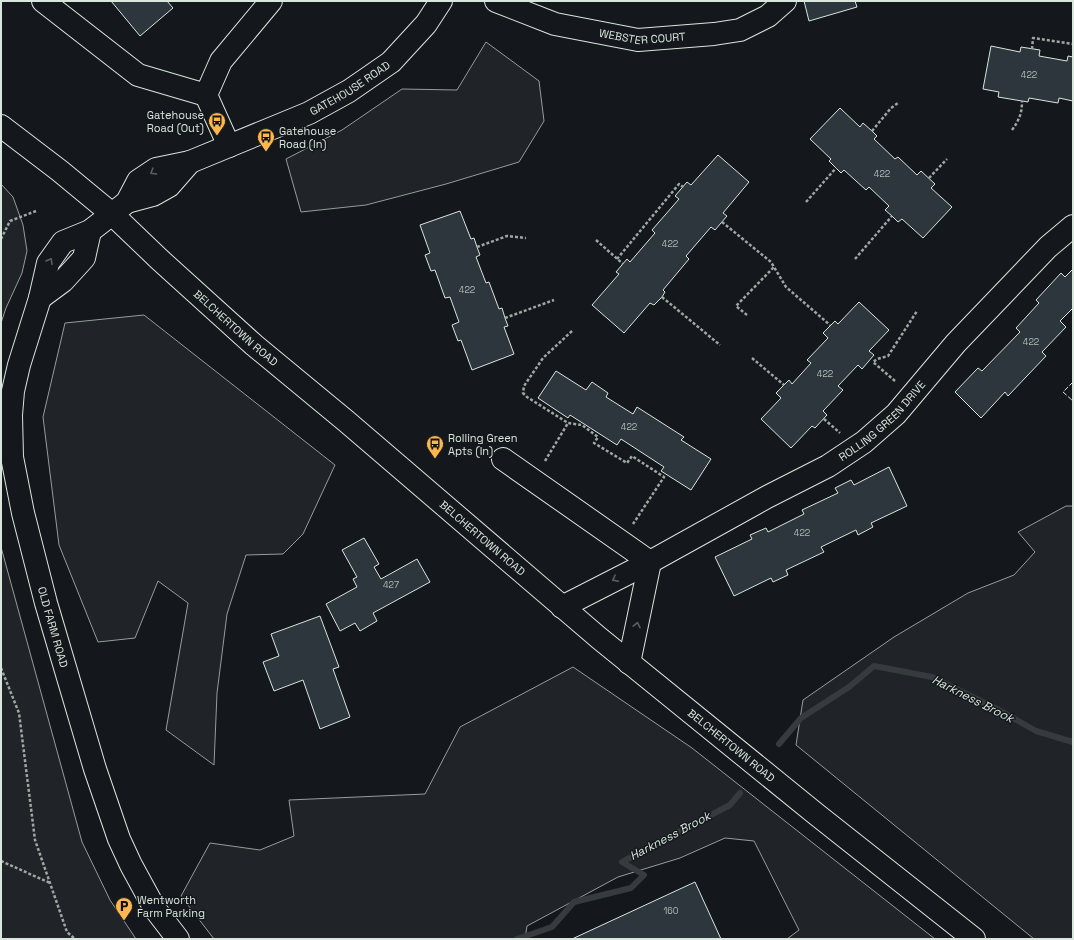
<svg xmlns="http://www.w3.org/2000/svg" width="1074" height="940" font-family="'Space Grotesk',sans-serif">
  <rect width="100%" height="100%" fill="#14181c"/>
  <!-- green -->
  <g fill="#202428" stroke="#939e99">
    <polygon points="486,42 539,81 544,121 519,162 446,184 366,205 301,212 286,159 342,130 402,89 457,90"/>
    <polygon points="1,184 13,197 23,225 27,251 22,273 6,308 1,323"/>
    <polygon points="144,315 335,465 303,534 283,554 246,555 227,614 217,693 214,765 166,730 188,603 158,581 135,638 98,642 59,545 43,417 65,323"/>
    <polygon points="1066,506 1073,506 1073,939 1034,939 796,745 803,700 894,637 968,593 1014,575 1035,552 1018,532"/>
    <polygon points="1,547 82,842 110,900 136,939 1,939"/>
    <polygon points="573,667 692,748 935,939 787,939 799,930 754,841 725,838 680,858 618,877 527,926 525,939 214,939 181,896 210,843 260,850 294,836 289,800 425,794 460,727"/>
  </g>
  <g fill="none" stroke-linecap="round" stroke-linejoin="round">
    <!-- stream -->
    <g stroke="#363b3e" stroke-width="6">
      <polyline points="779,744 801,718 849,687 874,666 932,677 999,710 1036,731 1073,742"/>
      <polyline points="517,939 552,927 574,902 631,888 644,875 622,862 730,805 740,793"/>
    </g>
  </g>
  <!-- building -->
  <g fill="#2c363c" stroke="#d8e6dc">
    <polygon points="111,1 167,1 173,8 140,36"/>
    <polygon points="804,1 855,1 857,7 809,21"/>
    <polygon points="991,46 1020,52 1021,47 1040,50 1039,56 1067,61 1068,56 1073,57 1073,101 1059,98 1058,103 1029,98 1028,102 998,97 999,92 983,89"/>
    <polygon points="840,108 860,127 863,123 872,131 877,136 874,139 895,159 898,157 917,175 921,171 935,184 931,188 952,207 923,238 902,219 898,222 892,216 885,210 889,206 869,187 866,190 844,170 841,173 829,161 831,159 810,139"/>
    <polygon points="718,155 749,182 723,213 727,216 715,230 711,227 686,256 689,259 663,290 665,292 662,297 654,305 650,303 624,333 592,305 619,274 616,272 627,259 630,262 655,233 652,230 679,199 675,196 687,182 691,185"/>
    <polygon points="460,211 471,239 474,238 477,247 480,255 476,257 486,283 489,282 499,309 502,308 505,318 508,326 504,327 514,354 472,370 461,340 458,341 452,325 459,322 450,297 445,298 435,270 431,271 425,255 430,253 420,225"/>
    <polygon points="1073,269 1073,308 1060,321 1066,327 1042,352 1046,356 1008,396 1005,392 981,418 955,392 978,368 982,371 1020,332 1016,328 1039,303 1036,300 1061,273 1065,277"/>
    <polygon points="859,302 889,330 869,351 874,355 862,369 858,365 838,386 843,390 823,411 827,415 815,428 812,426 791,448 761,419 781,398 776,393 789,380 792,384 811,363 807,360 828,338 823,333 835,321 838,324"/>
    <polygon points="556,371 586,390 592,382 608,393 606,397 633,414 637,407 684,437 681,440 711,459 691,490 661,471 664,467 621,439 617,445 570,415 568,418 538,398"/>
    <polygon points="889,467 907,506 871,523 873,527 858,535 856,530 821,547 824,552 786,570 788,575 773,582 771,578 734,596 715,557 752,539 750,535 766,528 768,532 804,514 802,510 838,493 835,488 851,480 854,485"/>
    <polygon points="364,538 379,564 374,567 381,579 417,559 430,582 373,613 377,621 360,631 355,623 340,631 326,604 357,587 353,579 357,577 342,550"/>
    <polygon points="320,616 339,667 333,669 350,717 320,729 303,680 274,691 263,662 279,656 271,634"/>
    <polygon points="695,882 721,939 572,939"/>
  </g>
  <g fill="none" stroke-linecap="round" stroke-linejoin="round">
    <!-- minor casing -->
    <g stroke="#d8e6dc" stroke-width="24">
      <g id="minor">
        <polyline points="43,1 138,75 206,95 221,61 271,1"/>
        <path id="s1" d="M496 1 555 24 638 40 714 34 740 30 768 16 785 1"/>
        <polyline points="206,95 229,146"/>
        <polyline points="127,202 153,195 169,186 190,162"/>
        <polyline points="40,298 63,281 84,258 90,231"/>
        <polyline points="503,459 650,562"/>
        <path id="s2" d="M562 607 650 562 767 497 828 466 864 442 896 414 956 343 1048 247 1073 226"/>
        <polyline points="629,663 650,562"/>
        <path id="s3" d="M178 939 155 909 131 865 119 839 95 769 46 603 23 513 12 457 11 415 13 391 19 365 40 298 48 263 63 242 90 231 112 214 127 202 138 181 156 169 190 162 309 113 349 91 391 62 426 24 441 1"/>
      </g>
    </g>
    <!-- highway casing -->
    <g stroke="#d8e6dc" stroke-width="24">
      <g id="highway">
        <path id="s4" d="M1 126 60 171 112 214 159 259 254 345 346 421 599 638 816 814 974 939"/>
      </g>
    </g>
    <!-- path -->
    <g stroke="#9da8a2" stroke-width="2.5" stroke-dasharray="3 2" stroke-linecap="butt">
      <polyline points="1032,49 1033,38 1073,44"/>
      <path d="M1012 130C1019 120 1022 114 1022 101"/>
      <polyline points="872,131 891,108 898,103"/>
      <polyline points="929,178 947,159"/>
      <polyline points="806,202 836,168"/>
      <polyline points="722,222 771,262 786,287 830,325"/>
      <polyline points="1,239 10,221 36,211"/>
      <polyline points="596,240 623,264"/>
      <polyline points="477,247 507,236 526,238"/>
      <polyline points="617,259 679,184 683,187"/>
      <polyline points="855,259 892,216"/>
      <polyline points="662,297 720,345"/>
      <polyline points="747,315 736,306 774,267"/>
      <polyline points="505,318 554,300"/>
      <polyline points="572,331 543,358 524,386 523,393 527,397 568,423 582,425 598,437 594,443 627,463 632,456 664,477 633,524"/>
      <polyline points="752,358 784,385"/>
      <polyline points="895,381 873,362 877,359 888,356 917,311"/>
      <polyline points="824,419 840,433"/>
      <polyline points="545,461 568,423"/>
      <polyline points="1,668 19,713 35,840 67,932 75,939"/>
      <polyline points="1,861 50,883"/>
    </g>
    <!-- minor -->
    <use href="#minor" stroke="#14181c" stroke-width="22"/>
    <!-- highway -->
    <use href="#highway" stroke="#14181c" stroke-width="22"/>
    <!-- fence -->
    <polyline stroke="#d8e6dc" stroke-width="1" stroke-dasharray="5 2" stroke-linecap="butt" points="1073,382 1063,392 1073,401"/>
  </g>
  <!-- one-way arrows -->
  <defs><path id="oneway-chevron" d="M-2-3.5L2.5 0L-2 3.5" fill="none" stroke-width="1.6" stroke-linecap="round" stroke-linejoin="round"/></defs>
  <g stroke="#59605f">
    <use href="#oneway-chevron" transform="translate(153 172) rotate(150)"/>
    <use href="#oneway-chevron" transform="translate(50 261) rotate(-60)"/>
    <use href="#oneway-chevron" transform="translate(615 579) rotate(153)"/>
    <use href="#oneway-chevron" transform="translate(637 625) rotate(-78)"/>
  </g>
  <!-- icons -->
  <defs>
    <g id="bus-pin" transform="scale(0.9)"><path d="M0 17L-7.5 6A9.5 9.5 0 1 1 7.5 6Z" fill="#ffb74d" stroke="#14181c"/><path d="M-5-6H5V4H4V6H2V4H-2V6H-4V4H-5ZM-3.5-4V0h7V-4ZM-3.5 1.2v1.5H-2V1.2ZM2 1.2v1.5H3.5V1.2Z" fill="#111"/></g>
    <g id="parking-pin" transform="scale(0.9)"><path d="M0 17L-7.5 6A9.5 9.5 0 1 1 7.5 6Z" fill="#ffb74d" stroke="#14181c"/><path d="M-3.5-5.5H1a3.5 3.5 0 0 1 0 7H-1V5.5H-3.5ZM-1-3.4V-.6H.8a1.4 1.4 0 0 0 0-2.8Z" fill="#111"/></g>
  </defs>
  <g fill-rule="evenodd">
    <use href="#bus-pin" x="217" y="121"/>
    <use href="#bus-pin" x="266" y="137"/>
    <use href="#bus-pin" x="435" y="444"/>
    <use href="#parking-pin" x="124" y="906"/>
  </g>
  <g text-anchor="middle" dominant-baseline="central" stroke-width="3" stroke-linejoin="round" paint-order="stroke">
    <!-- number labels -->
    <g font-size="9" fill="#adbab4">
      <text x="1029" y="75">422</text>
      <text x="882" y="174">422</text>
      <text x="670" y="244">422</text>
      <text x="467" y="290">422</text>
      <text x="1031" y="342">422</text>
      <text x="825" y="374">422</text>
      <text x="629" y="427">422</text>
      <text x="802" y="533">422</text>
      <text x="391" y="585">427</text>
      <text x="671" y="911">160</text>
    </g>
    <!-- street labels -->
    <g font-size="11" fill="#d8e6dc" stroke="#14181c">
      <text stroke="none"><textPath href="#s1" startOffset="152">WEBSTER COURT</textPath></text>
      <text stroke="none"><textPath href="#s3" startOffset="1071">GATEHOUSE ROAD</textPath></text>
      <text stroke="none"><textPath href="#s4" startOffset="310">BELCHERTOWN ROAD</textPath></text>
      <text stroke="none"><textPath href="#s2" startOffset="372">ROLLING GREEN DRIVE</textPath></text>
      <text stroke="none"><textPath href="#s4" startOffset="634">BELCHERTOWN ROAD</textPath></text>
      <text transform="translate(53 627) rotate(74)">OLD FARM ROAD</text>
      <text stroke="none"><textPath href="#s4" startOffset="958">BELCHERTOWN ROAD</textPath></text>
    </g>
    <!-- poi labels -->
    <g font-size="11" fill="#d8e6dc" stroke="#14181c" text-anchor="start">
      <text x="204" y="115" text-anchor="end">Gatehouse<tspan x="204" dy="13">Road (Out)</tspan></text>
      <text x="279" y="131">Gatehouse<tspan x="279" dy="13">Road (In)</tspan></text>
      <text x="448" y="438">Rolling Green<tspan x="448" dy="13">Apts (In)</tspan></text>
      <text x="137" y="900">Wentworth<tspan x="137" dy="13">Farm Parking</tspan></text>
    </g>
    <!-- water labels -->
    <g font-size="12" font-style="italic" fill="#d8e6dc" stroke="#14181c">
      <text transform="translate(973 699) rotate(27)">Harkness Brook</text>
      <text transform="translate(670 836) rotate(-28)">Harkness Brook</text>
    </g>
  </g>
  <!-- border -->
  <rect width="1074" height="940" fill="none" stroke="#d8e6dc" stroke-width="4"/>
</svg>
